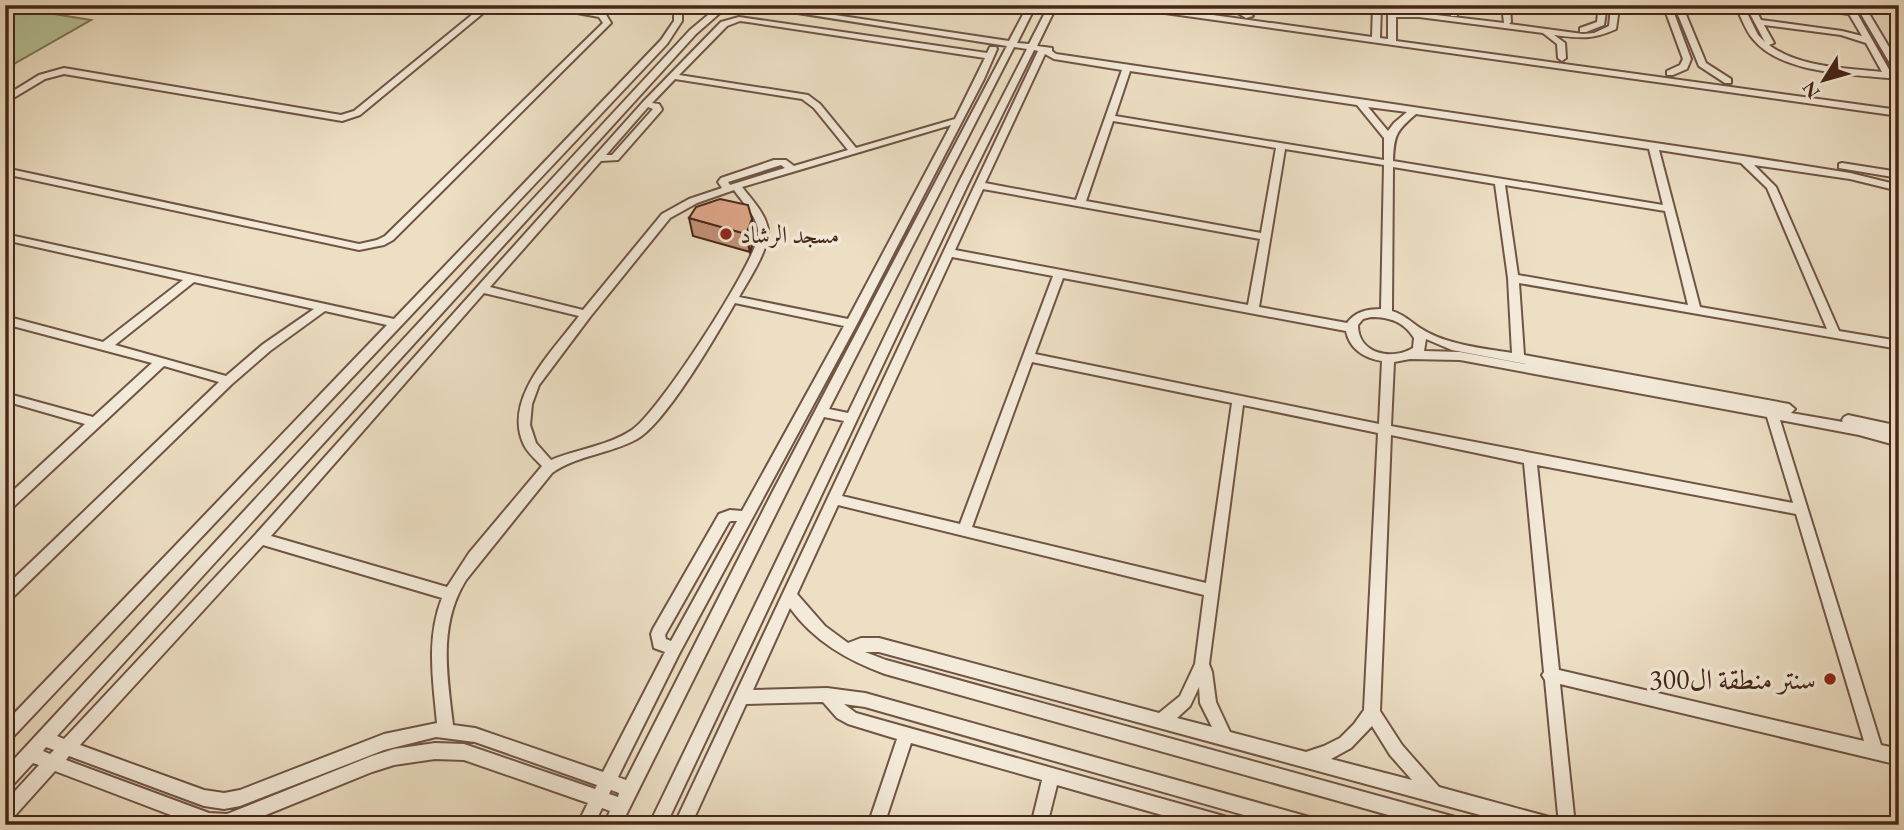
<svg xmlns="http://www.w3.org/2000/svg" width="1904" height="830" font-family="'EB Garamond',Amiri,serif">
  <rect width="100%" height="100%" fill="#eddfc4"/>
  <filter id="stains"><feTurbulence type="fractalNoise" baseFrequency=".00286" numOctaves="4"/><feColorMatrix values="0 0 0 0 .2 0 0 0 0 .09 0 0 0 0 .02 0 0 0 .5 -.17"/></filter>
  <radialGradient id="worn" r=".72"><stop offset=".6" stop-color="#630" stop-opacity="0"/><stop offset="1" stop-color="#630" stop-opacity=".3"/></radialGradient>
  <!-- green -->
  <polygon fill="#b5c297" stroke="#7e7458" stroke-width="2" points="5,6 91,20 5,69"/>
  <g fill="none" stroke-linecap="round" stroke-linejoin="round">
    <!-- minor casing -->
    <g stroke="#705444" stroke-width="4">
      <g id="minor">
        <polygon points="484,5 493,5 360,115 342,121 64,74 45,79 5,103 5,96 39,75 64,68 341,115 354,111"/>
        <polygon points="534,5 555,5 602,13 605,13 611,23 393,240 384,245 359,250 5,174 5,168 359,244 377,240 385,236 603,23 599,17"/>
        <path d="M674 5H682V21L667 44 11 739 5 741V723L387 325 325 311 270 351 232 384 10 600 5 602V587L219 382 164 366 10 510 5 511V498L85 424 5 401V393L93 417 152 363 5 324V316L103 342 183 280 5 240V234L394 319 661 40 674 21ZM194 282 314 309 262 345 226 376 115 345Z"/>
        <path d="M720 5H729L696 34 57 736 64 739 255 535 643 102 721 22 739 17 987 53 990 47H996L997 49 984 79 857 324 679 654 618 777 626 780 772 493 1007 46 747 5H768L1009 41 1028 5H1036L1017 43 1029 44 1049 5H1057L1037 46 1052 48V51L1056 54 1743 156 1850 173 1899 185V191L1850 179 1754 165 1776 187 1839 331 1899 341V349L1519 283 1524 355 1789 404 1795 409 1791 413 1843 422 1842 420 1844 417 1848 415 1899 426V436L1889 433 1899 436V446L1859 435 1780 420 1881 745 1899 749V765L1560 684 1575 825H1559L1545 680 1542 675 1544 672 1524 463 1391 435 1380 711 1402 745 1439 787 1549 817 1555 819 1557 825H1517L879 652H865L886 660 1455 817 1461 819 1463 825H1424L885 674C847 660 814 641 790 608L753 690 827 688 865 693 1309 817 1315 819 1317 825H1279L865 707 844 704 856 713 1227 817 1233 819 1235 825H1197L1057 785 1047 825H1031L1042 780 911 743 884 825H868L897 739 848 724 837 718 823 702 746 704 691 825H674L1038 51 1034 50 968 184 666 825H649L844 421 824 417 621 825H604L610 811 602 808 594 825H577L588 803 464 760 435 759 394 765 372 772 241 825H197L55 771 11 820 5 822V802L39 765 33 763 11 787 5 789V769L690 30ZM740 21 748 22 985 58 955 119 856 148 820 104 808 95 679 75 727 26ZM1014 47 1027 49 958 184 848 413 829 409ZM1045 54 1054 59 1122 70 1076 200 985 183ZM1130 71 1357 105 1384 138V160L1115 116ZM675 79 802 99 814 108 848 150 794 166 786 160H774L721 178 718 182 722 188 689 199 662 214 583 310 490 287 601 161 618 160 661 111 662 109 659 104 652 103ZM648 107 653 109 612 155H606ZM1368 107 1407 112 1394 123 1388 131ZM1416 114 1649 149 1663 205 1393 161C1394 135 1396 131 1416 114ZM1113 121 1276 148 1261 233 1086 201ZM951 125 848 319 739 297C748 281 770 248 768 230 766 214 752 200 742 187ZM1285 149 1384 165 1381 309C1366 309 1355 312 1347 323L1259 307ZM1659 150 1741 163 1767 188 1827 329 1700 307ZM781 165 785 168 730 185 728 182ZM1393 167 1495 184 1508 278 1512 353C1482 348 1446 345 1420 328 1410 321 1404 315 1392 311ZM1505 185 1665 211 1688 305 1518 275ZM983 189 1260 239 1248 305 955 250ZM734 190C743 203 761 220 758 237 752 268 658 413 632 430 608 446 577 449 551 460L536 443 530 425 532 404 539 385 590 317 670 218 697 203ZM952 257 1053 276 960 524 842 496ZM1063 278 1346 331C1350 350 1365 358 1382 361L1379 424 1035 354ZM484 293 579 316C553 351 502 399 524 445 528 453 536 460 542 466L469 553 447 587 271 536ZM735 303 844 326 742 511 730 510 719 514 653 629 651 634 654 648 665 652 603 772 475 728 453 725C447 674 438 625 466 580L552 473C577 455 610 454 637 439 666 423 717 334 735 303ZM1371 317C1390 317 1404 322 1414 338L1413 348C1392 361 1358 354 1358 325L1363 319ZM1426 339 1452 350 1547 368 1460 352 1424 351ZM1410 359 1460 360 1767 417 1793 503 1391 426 1394 362ZM1032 362 1232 403 1206 583 972 527ZM1243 405 1378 433 1364 710 1354 724 1340 738 1324 746 1306 752 1230 732 1216 702 1212 672 1209 664ZM1537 465 1796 514 1864 741 1559 670ZM838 505 1204 595 1195 664 1180 696 1159 713 879 638H861L848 643 825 626 797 594ZM731 521H737L671 641 666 639 665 635 729 522ZM263 545 442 598C426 639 433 680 437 723L384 734 240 790 224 793 204 790 80 745ZM1199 687 1200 703 1212 727 1177 718 1190 706ZM1372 726 1390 755 1412 780 1331 759 1351 748ZM436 737 475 742 597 785 595 789 464 744 435 743 394 749 372 756 227 814 209 813 66 760 69 756 204 806 224 809 240 806 384 750ZM46 747 54 750 50 754 43 751ZM611 790 619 793 618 797 609 794Z"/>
        <path d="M1118 5H1141L1372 37 1373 5H1381L1380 38 1388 39V5H1396V13H1419L1504 23 1502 5H1510L1511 22 1509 24 1583 34 1594 33 1609 26 1611 7 1607 5H1671L1691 59 1687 69 1673 75H1667V71L1680 65 1683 59 1665 10 1643 11 1619 8 1616 29C1592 40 1580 38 1554 35L1565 43 1566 58 1562 61 1558 58 1557 44 1543 33 1419 17H1396V41L1899 110V116L1122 7Z"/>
        <polygon points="1225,5 1235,5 1253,16 1246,18"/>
        <polygon points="1449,5 1457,5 1457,16 1451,16"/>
        <polygon points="1599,5 1607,5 1604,25 1586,32 1580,32 1580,28 1597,22"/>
        <polygon points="1674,5 1682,5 1706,63 1731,79 1731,83 1725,83 1699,66"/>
        <path d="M1735 5H1743L1758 35 1765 42 1748 10 1749 5H1757L1756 10 1761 20 1842 31 1862 36 1849 14 1792 7 1788 5H1814L1846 9 1844 5H1852L1855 10 1860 11 1856 5H1864L1899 64V79C1856 74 1782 75 1753 39 1745 30 1741 16 1735 5ZM1861 14 1895 72V73H1891L1858 15ZM1764 25 1841 35 1866 43 1882 72C1845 68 1800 68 1769 45L1774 43Z"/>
        <polygon points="1842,163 1899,172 1899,178 1839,168 1839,164"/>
      </g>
    </g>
    <!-- minor -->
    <use href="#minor" fill="#f3ead9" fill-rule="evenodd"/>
  </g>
  <!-- wall -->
  <polygon fill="#c39279" stroke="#462619" stroke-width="2" points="689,218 755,236 750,252 693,236"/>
  <!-- shaded-wall -->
  <polygon fill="#9f7763" stroke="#462619" stroke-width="2" points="752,219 755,236 750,252 746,234"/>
  <!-- building -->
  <polygon fill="#e3aa8d" stroke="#462619" stroke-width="2" points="720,199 748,205 752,219 746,234 689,218 696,207"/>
  <!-- markers -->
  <g fill="#8f2418" stroke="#f3ead9" stroke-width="2.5">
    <circle cx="726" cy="234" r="7"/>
    <circle cx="1830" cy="679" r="7"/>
  </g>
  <g text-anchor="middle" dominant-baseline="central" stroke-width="7" stroke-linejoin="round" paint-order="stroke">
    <!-- poi labels -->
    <g font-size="24" fill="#462619" stroke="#f3ead9" text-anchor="start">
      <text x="740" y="234">مسجد الرشاد</text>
    </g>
    <!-- near-poi labels -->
    <g font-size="28" fill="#462619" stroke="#f3ead9" text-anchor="end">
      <text x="1816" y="679">سنتر منطقة ال300</text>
    </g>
  </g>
  <!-- margin -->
  <rect width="1904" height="830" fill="none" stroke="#eddfc4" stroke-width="28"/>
  <rect x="7" y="7" width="1890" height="816" fill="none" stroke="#462619" stroke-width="3.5"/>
  <rect x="14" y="14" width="1876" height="802" fill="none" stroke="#462619" stroke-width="2"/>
  <!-- north arrow -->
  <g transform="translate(1824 80) rotate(233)" stroke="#f3ead9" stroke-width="5" paint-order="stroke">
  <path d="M0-5L12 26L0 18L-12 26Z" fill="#462619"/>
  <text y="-10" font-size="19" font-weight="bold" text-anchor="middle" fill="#462619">N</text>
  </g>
  <rect width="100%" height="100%" filter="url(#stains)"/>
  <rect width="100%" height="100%" fill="url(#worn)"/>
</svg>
